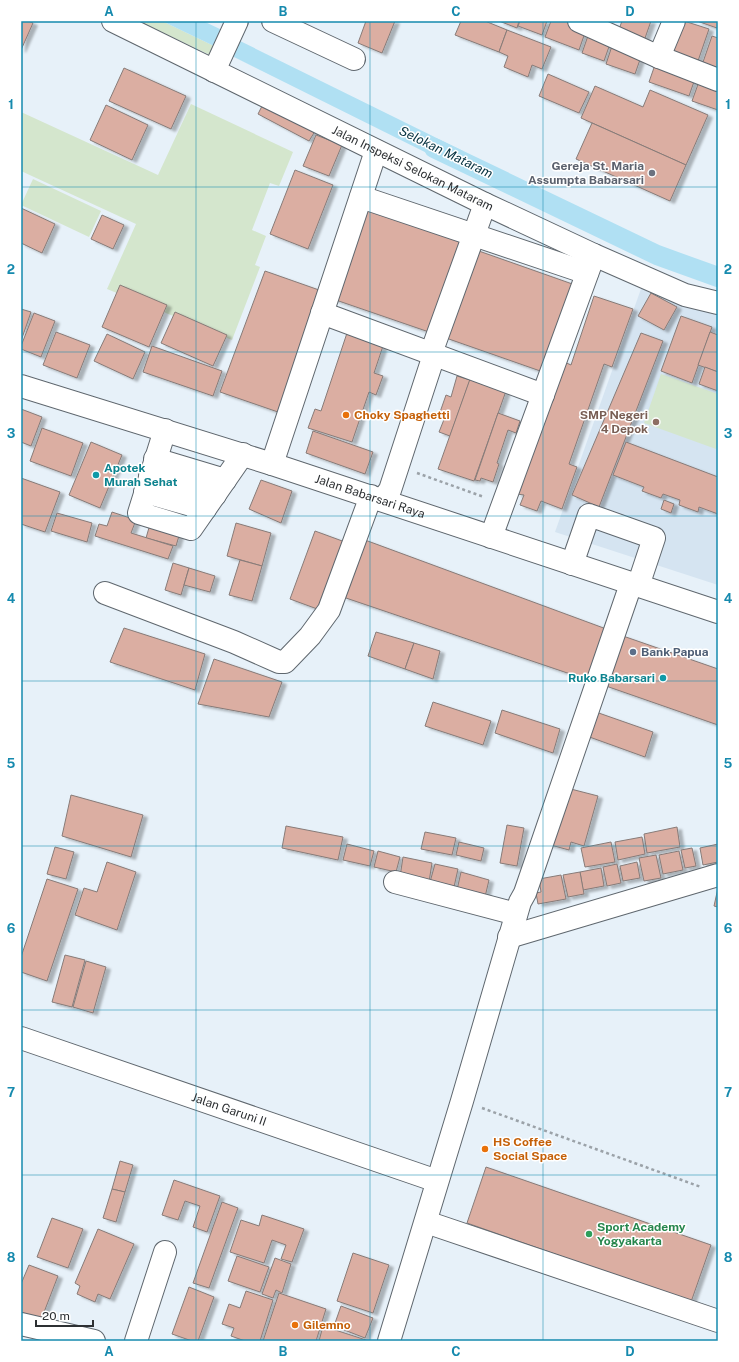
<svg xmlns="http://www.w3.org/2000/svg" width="739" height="1362" font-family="'Public Sans',sans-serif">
  <defs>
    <filter id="shadow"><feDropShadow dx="4.5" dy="2.5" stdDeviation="1" flood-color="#0004"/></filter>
  </defs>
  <rect width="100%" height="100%" fill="#e7f1f9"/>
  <!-- built -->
  <polygon fill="#d5e4f1" points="642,286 718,311 718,585 555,532"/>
  <!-- green -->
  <g fill="#d4e6cd">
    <polygon points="138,21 162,21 214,46 210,55"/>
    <polygon points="191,104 293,152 279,186 270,183 252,230 266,236 255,265 260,267 232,340 107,289 136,224 21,171 21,112 158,175"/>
    <polygon points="33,179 101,211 89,237 21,205"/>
    <polygon points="661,374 718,394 718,444 716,449 644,423"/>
  </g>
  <!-- water -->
  <g fill="#b0e0f3">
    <polygon points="162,21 203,21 222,30 214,46"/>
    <polygon points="236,39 463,151 455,167 228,54"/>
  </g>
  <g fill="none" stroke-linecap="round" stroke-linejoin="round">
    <!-- canal -->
    <polyline stroke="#b0e0f3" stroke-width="20" points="434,148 657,255 718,277"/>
  </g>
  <!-- building -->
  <g fill="#dbaea2" stroke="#877b78" filter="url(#shadow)">
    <polygon points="21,21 28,21 33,23 21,50"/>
    <polygon points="366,21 395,21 382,53 358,43"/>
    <polygon points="461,21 485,21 507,30 499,52 455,35"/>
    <polygon points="499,21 519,21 517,28"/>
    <polygon points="520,21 547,21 542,35 518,26"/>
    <polygon points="551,21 569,21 587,27 579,50 545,37"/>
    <polygon points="622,21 651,21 644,41 618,32"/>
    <polygon points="684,21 709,29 698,61 669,51"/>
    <polygon points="697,21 718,21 718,25 717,28"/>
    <polygon points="507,30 551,47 542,69 532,65 528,77 504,67 508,56 499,52"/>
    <polygon points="590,30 612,38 604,61 582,53"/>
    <polygon points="712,36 718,38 718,71 702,65"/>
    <polygon points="614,40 643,51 635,74 606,64"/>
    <polygon points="657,59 697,73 689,96 649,82"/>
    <polygon points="124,68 186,96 171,129 109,101"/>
    <polygon points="548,74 589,92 579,113 539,96"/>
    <polygon points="701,76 718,82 718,110 692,101"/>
    <polygon points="595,86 643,107 650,90 708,115 686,165 581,118"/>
    <polygon points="265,100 317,128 309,141 258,114"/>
    <polygon points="106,105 148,125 132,160 90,140"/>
    <polygon points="592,123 686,165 670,201 576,159"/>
    <polygon points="316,135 342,145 329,176 303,166"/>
    <polygon points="295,170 333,185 308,249 270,234"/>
    <polygon points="21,208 55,224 42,253 21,243"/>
    <polygon points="363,208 461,242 429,332 330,298"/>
    <polygon points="102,215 124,225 113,249 91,239"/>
    <polygon points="476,250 578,286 546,373 446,338"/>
    <polygon points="265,271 319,290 278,412 220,392"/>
    <polygon points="120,285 167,305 149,347 102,327"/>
    <polygon points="651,293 677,307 664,330 638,316"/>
    <polygon points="594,296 633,309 612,367 604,364 569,464 577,467 562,509 541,501 537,511 520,505 524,495 517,494 562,361 571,365"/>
    <polygon points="21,309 31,312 21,341"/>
    <polygon points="175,312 227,335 213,366 161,343"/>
    <polygon points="34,313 55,321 41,357 21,349 21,346"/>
    <polygon points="681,316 712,327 692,383 661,371"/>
    <polygon points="56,332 90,345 77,378 43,365"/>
    <polygon points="710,332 718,335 718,372 698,365"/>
    <polygon points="347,333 383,346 374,373 383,376 376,395 369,392 352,442 308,428 315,409 321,411"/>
    <polygon points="641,333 663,341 599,507 572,495"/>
    <polygon points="107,334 145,352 133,379 94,361"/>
    <polygon points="152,346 222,371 213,396 143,372"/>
    <polygon points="705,367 718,372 718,391 699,384"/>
    <polygon points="457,376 470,380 450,436 439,432 445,417 439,415 446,395 451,397"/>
    <polygon points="470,379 506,391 474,481 438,469"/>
    <polygon points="21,409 42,417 31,446 21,442"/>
    <polygon points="498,413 520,421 516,433 508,430 497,463 499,464 493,482 481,478 480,481 475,480"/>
    <polygon points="42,428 83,443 71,476 30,461"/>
    <polygon points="313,431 373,452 365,474 306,453"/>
    <polygon points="91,442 122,455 100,508 69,495"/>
    <polygon points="626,442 718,477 718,514 699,507 698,512 679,505 680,500 663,494 661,498 642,491 644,487 613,475"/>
    <polygon points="21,478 60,492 45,532 21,524"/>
    <polygon points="261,480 292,491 281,523 249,509"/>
    <polygon points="162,483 192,492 176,546 146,538"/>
    <polygon points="664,500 674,504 671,513 661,509"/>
    <polygon points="112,512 136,520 131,533 173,546 168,559 95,536 99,524 107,526"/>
    <polygon points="57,513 92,523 87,542 51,531"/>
    <polygon points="236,523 271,533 262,566 227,556"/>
    <polygon points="315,531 345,542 320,610 290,599"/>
    <polygon points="365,540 609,630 591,681 343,597"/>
    <polygon points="240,560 262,566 252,601 229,595"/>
    <polygon points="173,563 189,568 181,595 165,590"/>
    <polygon points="189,568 215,576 210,592 184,585"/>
    <polygon points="124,628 205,654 195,690 110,662"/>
    <polygon points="376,632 414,643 405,669 368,656"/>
    <polygon points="623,636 718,669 718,725 606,686"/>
    <polygon points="414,643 440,651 433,679 405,669"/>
    <polygon points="214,659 282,682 269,717 198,704"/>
    <polygon points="433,702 491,721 483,745 425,726"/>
    <polygon points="502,710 560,729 553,753 495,733"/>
    <polygon points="593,711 653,732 645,757 584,735"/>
    <polygon points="563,787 598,796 584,846 571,842 569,850 547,844"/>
    <polygon points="71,795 143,815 131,857 62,836"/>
    <polygon points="507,825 524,828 517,866 500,863"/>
    <polygon points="286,826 343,837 338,860 282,848"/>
    <polygon points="677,827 680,847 647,853 644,834"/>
    <polygon points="425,832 456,838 452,855 421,849"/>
    <polygon points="642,837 645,854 618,860 615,842"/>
    <polygon points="459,842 484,848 481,861 456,855"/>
    <polygon points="611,842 615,862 585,867 581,848"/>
    <polygon points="347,844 374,851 370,866 343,860"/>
    <polygon points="718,844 718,862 703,865 700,848"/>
    <polygon points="55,847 74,852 66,879 47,874"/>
    <polygon points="692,848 696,866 685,868 681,850"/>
    <polygon points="378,851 400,857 396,872 374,867"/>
    <polygon points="679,851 683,870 663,874 659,855"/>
    <polygon points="656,855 661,878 644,881 639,858"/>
    <polygon points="403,857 432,863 429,882 400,877"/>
    <polygon points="107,862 136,872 117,930 75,915 84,888 97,892"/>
    <polygon points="637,862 640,878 623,881 620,866"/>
    <polygon points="435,864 458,869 454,887 430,882"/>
    <polygon points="617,864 621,883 607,886 603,867"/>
    <polygon points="601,868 604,886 583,890 580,872"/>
    <polygon points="461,872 489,880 485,897 457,890"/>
    <polygon points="580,872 584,894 568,897 563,875"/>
    <polygon points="561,875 566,899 538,904 536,893 541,892 539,879"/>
    <polygon points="47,879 78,889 47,981 21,972 21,957"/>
    <polygon points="718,888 718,907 714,906"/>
    <polygon points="65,955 85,960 72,1007 52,1002"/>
    <polygon points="86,961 106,967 93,1013 73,1007"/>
    <polygon points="120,1161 133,1165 125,1192 112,1189"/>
    <polygon points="486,1167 711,1245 691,1302 467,1223"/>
    <polygon points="174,1180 220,1196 207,1232 193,1227 200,1206 185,1201 178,1220 162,1215"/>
    <polygon points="112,1189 125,1192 116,1222 103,1218"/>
    <polygon points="222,1202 238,1208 209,1288 193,1283"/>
    <polygon points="262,1215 304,1229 292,1262 281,1259 286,1245 272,1240 264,1263 230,1252 241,1220 259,1226"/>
    <polygon points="52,1218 83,1229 68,1268 37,1257"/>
    <polygon points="98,1229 134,1244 110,1299 98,1294 95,1302 77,1294 80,1286 75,1283"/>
    <polygon points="353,1253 389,1265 373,1313 337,1301"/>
    <polygon points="237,1256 269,1267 260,1292 228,1281"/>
    <polygon points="275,1258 291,1264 282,1293 276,1290 273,1298 262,1294"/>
    <polygon points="29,1265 58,1276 41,1320 21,1312 21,1284"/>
    <polygon points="189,1287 214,1297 198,1341 192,1341 172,1334"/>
    <polygon points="246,1291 273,1300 260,1341 245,1341 231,1336 234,1328 222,1324 229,1304 240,1308"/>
    <polygon points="279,1293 326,1309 316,1341 263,1341"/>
    <polygon points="341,1306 373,1318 365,1338 334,1326"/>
    <polygon points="323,1326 369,1341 319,1341"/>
  </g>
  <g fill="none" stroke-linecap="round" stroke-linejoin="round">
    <!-- minor casing -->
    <g stroke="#5f676e" stroke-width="24">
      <g id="minor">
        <path id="s1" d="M113 21 485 204 594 255 685 295 718 303"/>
        <polyline points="273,21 354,59"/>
        <polyline points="579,21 659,57 718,80"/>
        <polyline points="659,57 674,21"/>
        <polyline points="214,71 237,21"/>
        <polyline points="361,197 587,273"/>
        <polyline points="322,313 543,395"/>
        <path id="s2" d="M21 386 272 464 718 612"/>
        <polyline points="165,430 139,513 191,529 243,454"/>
        <polyline points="155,459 225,480"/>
        <polyline points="272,464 376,151"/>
        <polyline points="150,476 215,495"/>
        <polyline points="145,492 205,509"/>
        <polyline points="382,500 390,490 434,355 434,345 485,204"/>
        <polyline points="491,537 594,255"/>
        <polyline points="572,564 589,515 654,538 638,586"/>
        <polyline points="105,593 234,642 279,662 285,662 310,636 329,610 371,496"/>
        <polyline points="395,882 516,914"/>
        <polyline points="509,937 718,875"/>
        <path id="s3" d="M21 1038 437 1181"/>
        <polyline points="426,1222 718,1321"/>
        <polyline points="21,1324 94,1341"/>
        <polyline points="136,1341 165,1252"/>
        <polyline points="389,1341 462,1101 520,902 525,893 631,584"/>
      </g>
    </g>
    <!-- path -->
    <g stroke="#9ba2a8" stroke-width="2.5" stroke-dasharray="3 3" stroke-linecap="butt">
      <polyline points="417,473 484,497"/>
      <polyline points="482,1108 701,1187"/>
    </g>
    <!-- minor -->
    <use href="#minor" stroke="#fff" stroke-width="22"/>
  </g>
  <!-- grid -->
  <path fill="none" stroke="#168aae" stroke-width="1" stroke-opacity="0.55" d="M196 21V1341M370 21V1341M543 21V1341M21 187H718M21 352H718M21 516H718M21 681H718M21 846H718M21 1010H718M21 1175H718"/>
  <!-- markers -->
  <circle fill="#6b7280" stroke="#fff" stroke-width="1.5" cx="652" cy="173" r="4"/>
  <g fill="#e8710a" stroke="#fff" stroke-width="1.5">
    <circle cx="346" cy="415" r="4"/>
    <circle cx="485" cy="1149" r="4"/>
    <circle cx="295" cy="1325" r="4"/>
  </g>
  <circle fill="#8d6e63" stroke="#fff" stroke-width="1.5" cx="656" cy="422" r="4"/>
  <g fill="#0f9aa8" stroke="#fff" stroke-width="1.5">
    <circle cx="96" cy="475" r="4"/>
    <circle cx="663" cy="678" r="4"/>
  </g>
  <circle fill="#5c6f8a" stroke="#fff" stroke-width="1.5" cx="633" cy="652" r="4"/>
  <circle fill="#2e9e5b" stroke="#fff" stroke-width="1.5" cx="589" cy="1234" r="4"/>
  <g text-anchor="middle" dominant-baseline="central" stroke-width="3" stroke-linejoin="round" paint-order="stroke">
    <!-- worship labels -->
    <g font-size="12" font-weight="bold" fill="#5b616d" stroke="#fff" text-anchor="end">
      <text x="644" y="166">Gereja St. Maria<tspan x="644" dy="14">Assumpta Babarsari</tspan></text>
    </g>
    <!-- street labels -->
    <g font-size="12" fill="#2d3033" stroke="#fff">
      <text stroke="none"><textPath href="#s1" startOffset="334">Jalan Inspeksi Selokan Mataram</textPath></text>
      <text stroke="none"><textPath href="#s2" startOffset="366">Jalan Babarsari Raya</textPath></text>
      <text stroke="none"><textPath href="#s3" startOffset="220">Jalan Garuni II</textPath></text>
    </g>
    <!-- food labels -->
    <g font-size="12" font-weight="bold" fill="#c56008" stroke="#fff" text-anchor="start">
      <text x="354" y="415">Choky Spaghetti</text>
      <text x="493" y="1142">HS Coffee<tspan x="493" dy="14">Social Space</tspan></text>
      <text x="303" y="1325">Gilemno</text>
    </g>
    <!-- education labels -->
    <g font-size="12" font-weight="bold" fill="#785e54" stroke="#fff" text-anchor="end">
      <text x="648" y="415">SMP Negeri<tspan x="648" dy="14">4 Depok</tspan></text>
    </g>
    <!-- culture labels -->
    <g font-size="12" font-weight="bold" fill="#0d838f" stroke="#fff" text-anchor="start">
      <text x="104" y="468">Apotek<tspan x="104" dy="14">Murah Sehat</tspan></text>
      <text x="655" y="678" text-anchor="end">Ruko Babarsari</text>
    </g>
    <!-- service labels -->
    <g font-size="12" font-weight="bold" fill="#4e5e75" stroke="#fff" text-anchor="start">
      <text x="641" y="652">Bank Papua</text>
    </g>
    <!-- leisure labels -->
    <g font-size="12" font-weight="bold" fill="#27864d" stroke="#fff" text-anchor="start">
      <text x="597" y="1227">Sport Academy<tspan x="597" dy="14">Yogyakarta</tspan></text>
    </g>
    <!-- water labels -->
    <g font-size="13" font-style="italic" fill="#073341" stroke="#fff">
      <text transform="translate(446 152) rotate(26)">Selokan Mataram</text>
    </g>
  </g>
  <!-- border -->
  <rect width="739" height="1362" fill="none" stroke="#ffffff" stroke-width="44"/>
  <!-- scale -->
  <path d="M36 1320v6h57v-6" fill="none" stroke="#2d3033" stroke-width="2"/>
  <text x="42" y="1320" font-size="12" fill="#2d3033" stroke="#ffffff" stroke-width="3" paint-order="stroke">20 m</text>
  <rect x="22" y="22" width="695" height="1318" fill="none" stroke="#168aae" stroke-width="1.5"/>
  <g font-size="13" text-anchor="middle" font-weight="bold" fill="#168aae">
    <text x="109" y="16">A</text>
    <text x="283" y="16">B</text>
    <text x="456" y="16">C</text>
    <text x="630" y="16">D</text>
    <text x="11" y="109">1</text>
    <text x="728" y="109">1</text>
    <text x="11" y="274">2</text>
    <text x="728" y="274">2</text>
    <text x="11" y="438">3</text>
    <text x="728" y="438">3</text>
    <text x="11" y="603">4</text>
    <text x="728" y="603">4</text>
    <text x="11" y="768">5</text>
    <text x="728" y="768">5</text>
    <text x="11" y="933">6</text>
    <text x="728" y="933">6</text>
    <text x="11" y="1097">7</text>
    <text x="728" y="1097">7</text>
    <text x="11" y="1262">8</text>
    <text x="728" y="1262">8</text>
    <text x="109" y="1356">A</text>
    <text x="283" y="1356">B</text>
    <text x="456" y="1356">C</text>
    <text x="630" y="1356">D</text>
  </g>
</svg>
